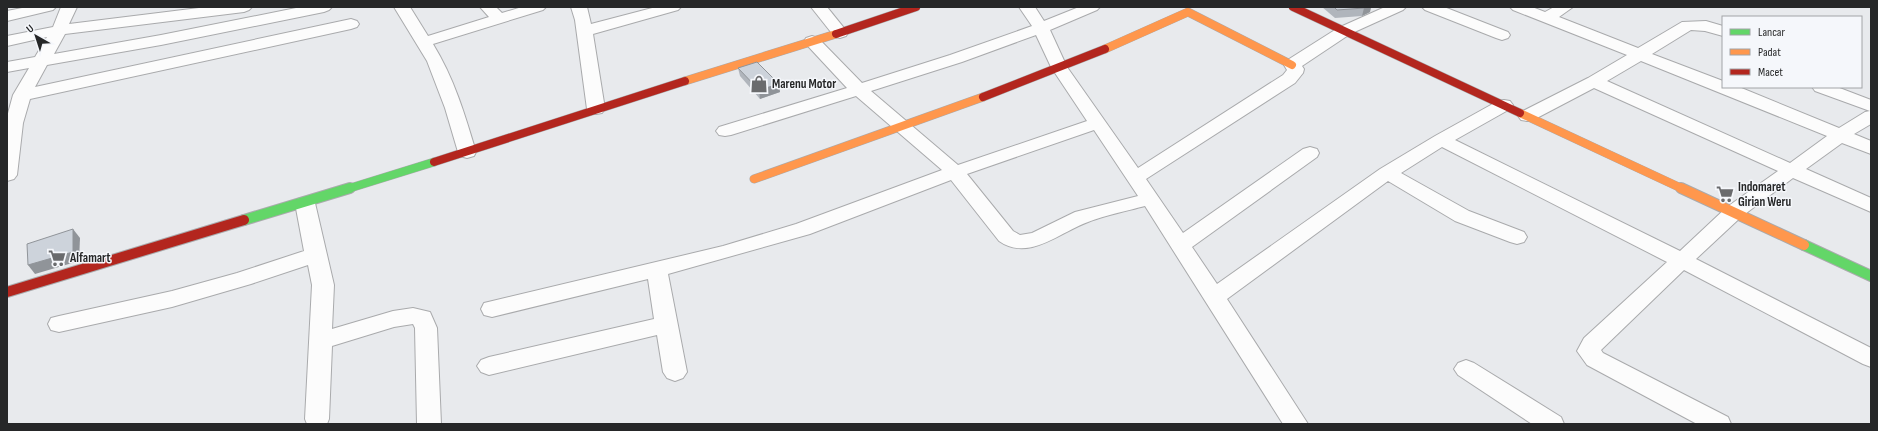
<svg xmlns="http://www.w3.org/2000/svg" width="1878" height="431" font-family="'Sofia Sans Condensed',sans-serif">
  <rect width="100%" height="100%" fill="#e8eaed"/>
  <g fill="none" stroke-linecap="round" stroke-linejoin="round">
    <!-- street casing -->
    <g stroke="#a9aaac" stroke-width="2">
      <g id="street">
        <polygon points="27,7 56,7 53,10 7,21 7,11"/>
        <polygon points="61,7 77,7 69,24 207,7 252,7 249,10 244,12 65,34 54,54 161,35 301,7 332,7 329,10 324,12 161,45 47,65 35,87 351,19 357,21 359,24 357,27 351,29 30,99 23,123 17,175 14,179 7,181 7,117 13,95 29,68 7,72 7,62 35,57 47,37 7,46 7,36 53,27"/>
        <path d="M394 7H410L428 36 489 17 480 7H496L502 13 522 7H546L543 10 433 44C454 78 465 115 476 152L474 156 467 158 460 156 458 152 445 108 427 61Z"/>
        <polygon points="571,7 587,7 591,24 656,7 681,7 678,10 593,34 605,109 602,113 596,114 590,113 587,109 575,20"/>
        <polygon points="811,7 827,7 848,33 846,36 840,38 834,36"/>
        <path d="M1019 7H1035L1044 21 1079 7H1100L1097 10 1050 30 1067 67 1138 168 1283 75 1287 70 1284 65 1286 61 1338 28 1385 7H1406L1403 10 1350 34 1302 66 1304 69 1303 73 1295 83 1146 179 1183 233 1303 149 1310 147 1317 149 1319 153 1317 157 1192 247 1217 284 1380 169 1435 136 1498 101 1504 100 1510 101 1513 105 1510 109 1455 140 1680 251 1727 207 1778 171 1594 88 1533 120 1527 121 1521 120 1518 116 1521 112 1588 78 1627 55 1513 10 1510 7H1532L1545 12 1554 7H1573L1559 17 1638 48 1682 22 1706 21 1723 26V36L1705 31 1691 30 1652 54 1723 81V87H1739L1839 128 1865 112 1870 111 1815 91 1812 87H1837L1871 100V124L1854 134 1871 141V154L1842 143 1806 169 1871 198V212L1793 178 1741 217 1696 259 1871 348V367L1863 364 1684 270 1601 350 1603 353 1728 417 1731 424H1697L1587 365 1577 351 1584 338 1667 262 1442 147 1401 173 1469 211 1524 232 1527 237 1524 242 1517 244 1510 242 1455 221 1388 181 1227 299 1308 424H1283L1145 206C1126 211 1106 215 1088 222 1060 232 1029 262 999 241L951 180 810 234 668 274 687 372 683 378 675 381 667 378 663 372 657 335 489 375 481 372 477 366 481 360 489 357 654 319 648 279 492 317 484 315 481 309 484 303 723 246 796 224 942 170 856 96 731 135 725 136 719 135 716 131 719 127 847 88 806 44 804 41 806 38 812 36 818 38 862 83 950 55 1032 26ZM1036 35 1051 67 1087 121 958 165 871 91 962 62ZM1641 61 1827 136 1790 163 1607 81ZM1094 130 1138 196 1075 212 1032 233 1020 235 1013 231 967 174Z"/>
        <polygon points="1422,7 1444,7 1508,32 1510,35 1508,38 1502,40 1496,38 1425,10"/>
        <polygon points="305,197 312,199 315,203 334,285 332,329 393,311 413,308 430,312 437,328 441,424 417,424 415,328 413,324 394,327 332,346 329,419 327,424 307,424 305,419 312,285 308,265 251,284 172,307 59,332 51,330 48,324 51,318 59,316 172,291 237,273 304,251 295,203 298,199"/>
        <polygon points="1466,360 1474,363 1561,417 1564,424 1532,424 1458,375 1454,369 1458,363"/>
      </g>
    </g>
    <!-- fast-far1 casing -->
    <g stroke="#a9aaac" stroke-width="9">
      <polyline id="fast-far1" points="347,189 434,162"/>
    </g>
    <!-- fast casing -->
    <g stroke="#a9aaac" stroke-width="12">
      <g id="fast">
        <polyline points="244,220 350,188"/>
        <polyline points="1804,245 1871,276"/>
      </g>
    </g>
    <!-- slow-far1 casing -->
    <g stroke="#a9aaac" stroke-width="9">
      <g id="slow-far1">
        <polyline points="1105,49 1188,12 1292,65"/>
        <polyline points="685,81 836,34"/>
        <polyline points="1520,113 1683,189"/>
        <polyline points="754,179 983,97"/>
      </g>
    </g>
    <!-- slow casing -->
    <g stroke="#a9aaac" stroke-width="12">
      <polyline id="slow" points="1681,188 1804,245"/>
    </g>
    <!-- jam-far1 casing -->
    <g stroke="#a9aaac" stroke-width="9">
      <g id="jam-far1">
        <polyline points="1293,7 1520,113"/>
        <polyline points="836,34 916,7"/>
        <polyline points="983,97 1105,49"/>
        <polyline points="434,162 685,81"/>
      </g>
    </g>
    <!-- jam casing -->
    <g stroke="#a9aaac" stroke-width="12">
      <polyline id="jam" points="7,292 244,220"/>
    </g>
    <!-- street -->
    <use href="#street" fill="#fcfcfc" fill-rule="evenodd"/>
    <!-- fast-far1 -->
    <use href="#fast-far1" stroke="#63d668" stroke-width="8"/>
    <!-- fast -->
    <use href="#fast" stroke="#63d668" stroke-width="10"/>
    <!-- slow-far1 -->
    <use href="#slow-far1" stroke="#ff974d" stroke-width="8"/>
    <!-- slow -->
    <use href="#slow" stroke="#ff974d" stroke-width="10"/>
    <!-- jam-far1 -->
    <use href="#jam-far1" stroke="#b3261e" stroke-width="8"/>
    <!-- jam -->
    <use href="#jam" stroke="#b3261e" stroke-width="10"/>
  </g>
  <!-- wall -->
  <g fill="#b0b5bc">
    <polygon points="1322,7 1371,7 1370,12 1362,16 1335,18"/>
    <polygon points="738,68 780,92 760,99 740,76"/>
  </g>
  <!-- shaded-wall -->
  <g fill="#909499">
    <polygon points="1366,7 1371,7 1370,12 1362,16 1364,8"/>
    <polygon points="779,84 780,92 760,99 759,90"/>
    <polygon points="73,229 80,238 79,261 35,274 28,265"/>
  </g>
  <!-- building -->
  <g fill="#cdd3db" stroke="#909499">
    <polygon points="1334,7 1366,7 1364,8 1337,10"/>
    <polygon points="757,62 779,84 759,90 738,68"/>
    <polygon points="73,229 73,252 28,265 27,244"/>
  </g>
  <!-- icons -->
  <defs>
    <g id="shop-bare" transform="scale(1.38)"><path d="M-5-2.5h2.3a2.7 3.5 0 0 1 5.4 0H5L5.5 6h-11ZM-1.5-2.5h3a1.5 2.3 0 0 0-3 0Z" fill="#6a6b6d" stroke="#f5f7fb" stroke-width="2.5" paint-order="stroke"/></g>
    <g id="supermarket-bare" transform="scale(1.38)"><path d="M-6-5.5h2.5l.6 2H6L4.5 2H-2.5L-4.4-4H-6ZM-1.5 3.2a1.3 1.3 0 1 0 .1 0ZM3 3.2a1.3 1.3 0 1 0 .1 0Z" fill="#6a6b6d" stroke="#f5f7fb" stroke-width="2.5" paint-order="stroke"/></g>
  </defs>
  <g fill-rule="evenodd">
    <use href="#shop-bare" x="759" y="84"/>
    <use href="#supermarket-bare" x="1725" y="194"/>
    <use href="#supermarket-bare" x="57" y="258"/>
  </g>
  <g text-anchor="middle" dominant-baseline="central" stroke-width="3" stroke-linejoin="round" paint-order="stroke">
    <!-- poi labels -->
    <g font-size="13" font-weight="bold" fill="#262728" stroke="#f5f7fb" text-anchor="start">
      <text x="772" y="84">Marenu Motor</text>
      <text x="1738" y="187">Indomaret<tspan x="1738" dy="15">Girian Weru</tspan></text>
      <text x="70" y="258">Alfamart</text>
    </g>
  </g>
  <!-- border -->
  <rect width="1878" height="431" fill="none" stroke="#262728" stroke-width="16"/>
  <!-- legend -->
  <rect x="1722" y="16" width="140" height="72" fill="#f5f7fb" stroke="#a2a4a7"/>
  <rect x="1730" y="29" width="20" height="6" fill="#63d668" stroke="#a2a4a7"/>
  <text x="1758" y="36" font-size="12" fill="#262728">Lancar</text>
  <rect x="1730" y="49" width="20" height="6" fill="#ff974d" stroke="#a2a4a7"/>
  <text x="1758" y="56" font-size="12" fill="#262728">Padat</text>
  <rect x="1730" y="69" width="20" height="6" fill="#b3261e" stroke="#a2a4a7"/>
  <text x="1758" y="76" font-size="12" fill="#262728">Macet</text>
  <!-- north arrow -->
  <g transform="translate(36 36) rotate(321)" stroke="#f5f7fb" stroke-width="3" paint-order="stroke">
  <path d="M0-3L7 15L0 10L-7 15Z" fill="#262728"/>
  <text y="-6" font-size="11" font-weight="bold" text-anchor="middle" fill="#262728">U</text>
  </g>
</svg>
